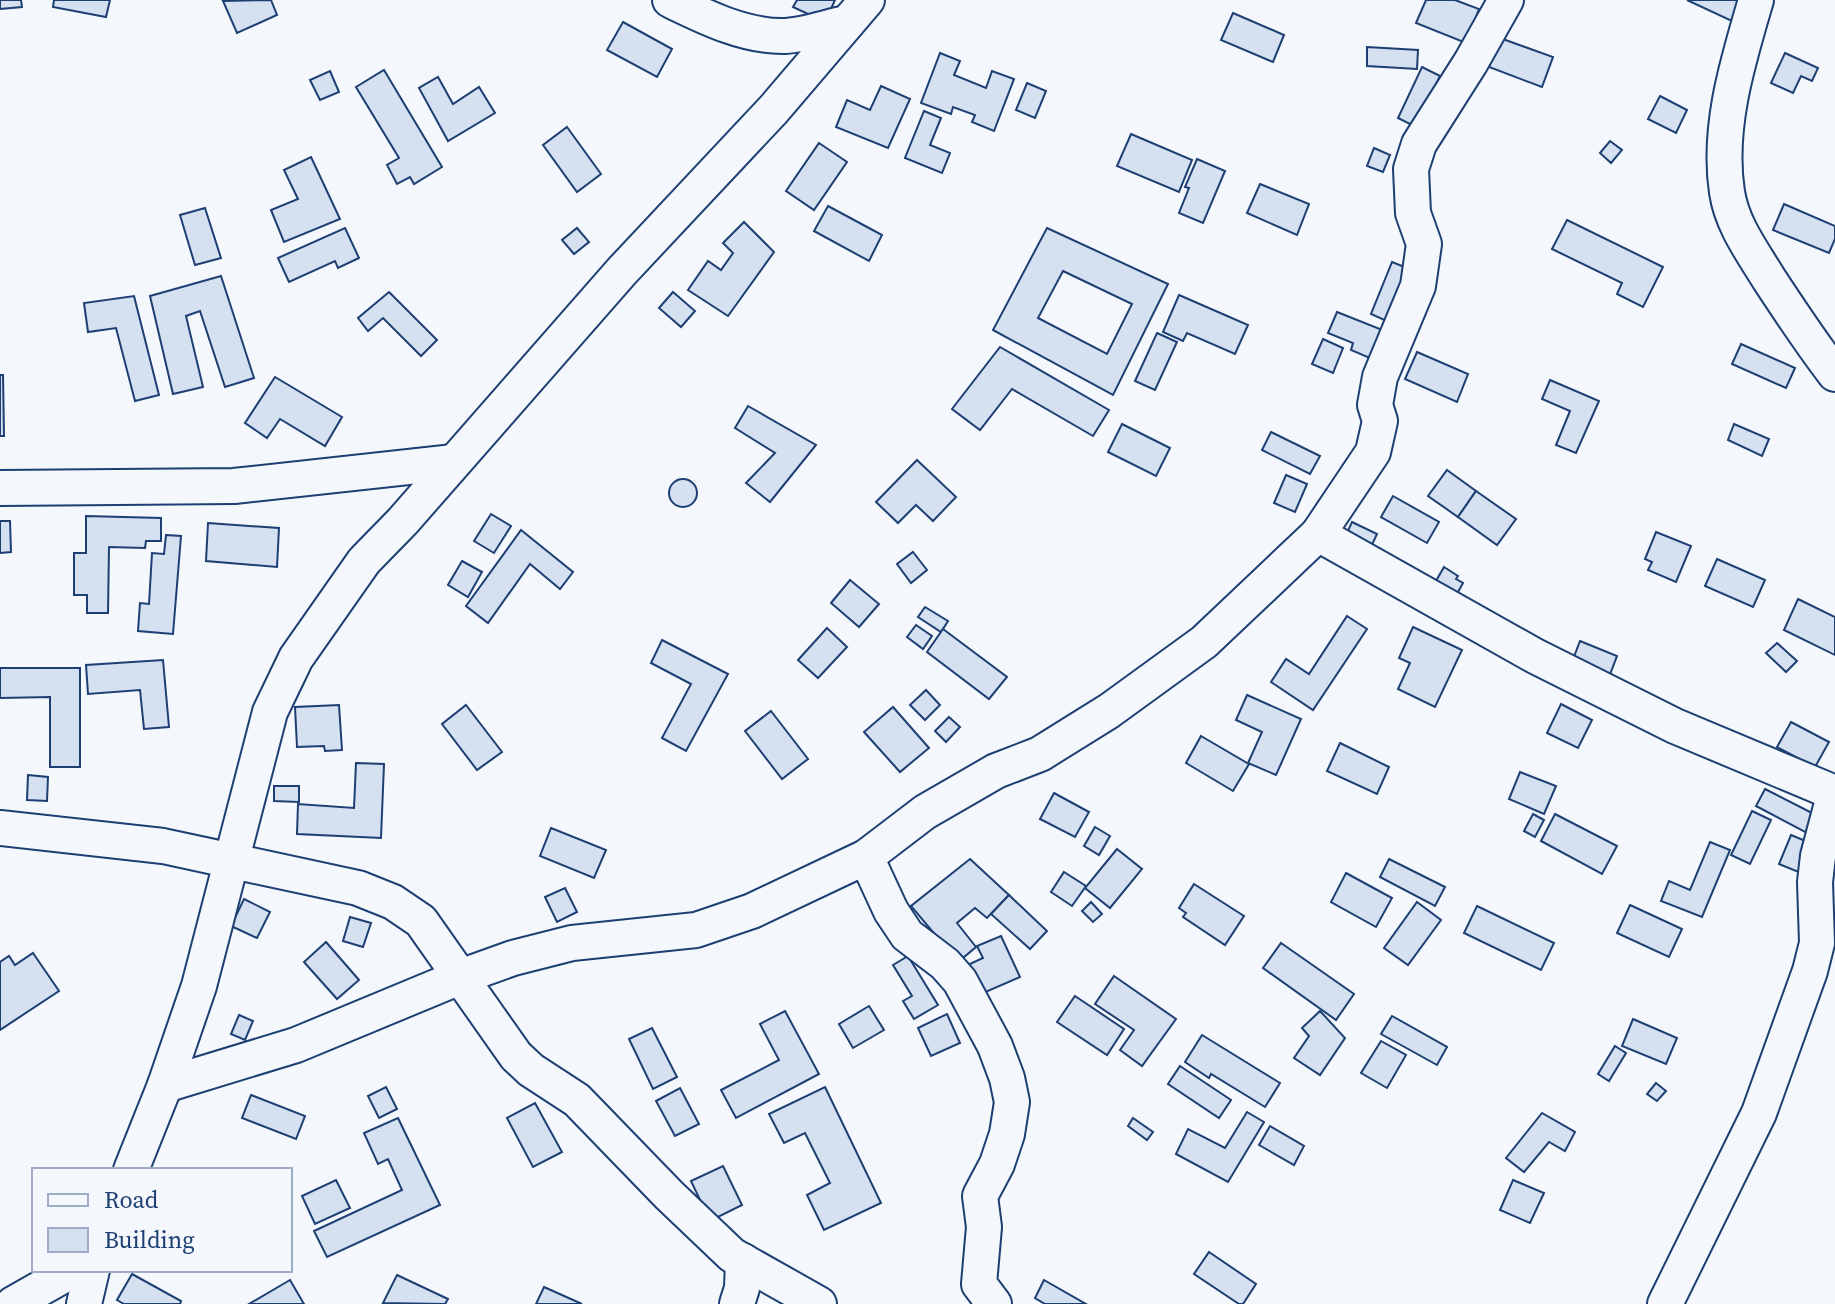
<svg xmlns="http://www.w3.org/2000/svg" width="1835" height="1304" font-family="'Source Serif 4',serif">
  <rect width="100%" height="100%" fill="#f4f7fb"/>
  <!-- building -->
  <g fill="#d5e0f0" stroke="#1d3f73" stroke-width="2" fill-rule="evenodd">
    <polygon points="0,0 21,0 22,7 0,9"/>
    <polygon points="54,0 110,0 106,17 53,7"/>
    <polygon points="271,0 277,15 237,33 223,1"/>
    <polygon points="797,0 835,0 825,22 793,7"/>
    <polygon points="1426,0 1455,0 1479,9 1466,43 1416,23"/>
    <polygon points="1687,0 1745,0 1734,22"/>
    <polygon points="1233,13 1284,35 1273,62 1221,40"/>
    <polygon points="623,22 672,49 657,77 607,50"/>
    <polygon points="1500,38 1553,57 1542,87 1489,67"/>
    <polygon points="1367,47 1418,50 1417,69 1367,66"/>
    <polygon points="940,53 960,61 954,75 986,88 992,71 1014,79 994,131 972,122 975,115 953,107 951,114 921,103"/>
    <polygon points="1785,53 1818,68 1812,81 1801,76 1793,93 1771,83"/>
    <polygon points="1422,67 1440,76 1416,127 1398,118"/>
    <polygon points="384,70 442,167 414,184 410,177 397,184 387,165 399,158 356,87"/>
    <polygon points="330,71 339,92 320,100 310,80"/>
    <polygon points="438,77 453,104 479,87 495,113 448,141 419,88"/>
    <polygon points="1027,83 1046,91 1035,118 1016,110"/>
    <polygon points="881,86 910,99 888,148 836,127 847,100 870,110"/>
    <polygon points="1660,96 1687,110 1676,133 1648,119"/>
    <polygon points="924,111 941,118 930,145 950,153 942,173 905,158"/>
    <polygon points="567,127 601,174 577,192 543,145"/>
    <polygon points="1131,134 1192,160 1179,192 1117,166"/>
    <polygon points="1610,141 1622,150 1611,163 1600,153"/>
    <polygon points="819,143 847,162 814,210 786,191"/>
    <polygon points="1374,148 1390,155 1383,172 1367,166"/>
    <polygon points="311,157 340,219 284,242 271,210 298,199 284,170"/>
    <polygon points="1197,159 1225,171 1203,223 1179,213 1189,188 1185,187"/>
    <polygon points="1260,184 1309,204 1297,235 1247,213"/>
    <polygon points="1784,204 1835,226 1835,239 1829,253 1773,230"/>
    <polygon points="828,206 882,235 869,261 814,231"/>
    <polygon points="205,208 221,258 195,265 180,215"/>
    <polygon points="1567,220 1663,267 1643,307 1617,294 1622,283 1552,249"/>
    <polygon points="744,222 774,252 728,316 688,290 708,261 721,270 733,253 723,243"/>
    <polygon points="345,228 359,258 338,268 335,261 289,282 278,258"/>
    <polygon points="577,228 589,242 574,254 562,240"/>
    <path d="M1047 228 1168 284 1113 395 993 330ZM1063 271 1132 304 1107 354 1038 318Z"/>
    <polygon points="1392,262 1412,270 1391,323 1371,314"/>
    <polygon points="221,276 254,378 225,387 200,311 186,316 203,387 173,394 150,296"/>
    <polygon points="389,292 437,340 421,356 383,318 368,331 358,318"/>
    <polygon points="673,292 695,311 681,327 659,308"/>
    <polygon points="1179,295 1248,325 1235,354 1187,333 1183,341 1163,332"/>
    <polygon points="134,296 159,395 135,401 116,328 88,332 84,303"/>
    <polygon points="1337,312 1390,333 1379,362 1351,350 1353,343 1328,333"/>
    <polygon points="1157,333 1177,342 1155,390 1135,381"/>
    <polygon points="1323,339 1343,348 1333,373 1312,364"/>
    <polygon points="1741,344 1795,368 1786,388 1732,364"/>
    <polygon points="1000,347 1109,410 1093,436 1012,389 980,430 952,409"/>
    <polygon points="1417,352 1468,374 1457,402 1405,379"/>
    <polygon points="0,375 3,375 4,436 0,436"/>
    <polygon points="275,377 342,417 325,446 280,419 267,438 245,423"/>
    <polygon points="1550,380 1599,401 1576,453 1556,445 1570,411 1542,399"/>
    <polygon points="748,406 816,445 770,502 746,483 775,453 735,428"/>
    <polygon points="1122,424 1170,448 1156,476 1108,452"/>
    <polygon points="1734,424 1769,439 1762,456 1728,440"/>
    <polygon points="1271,432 1320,456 1310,474 1262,450"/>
    <polygon points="917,460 956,497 933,521 916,505 898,523 876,502"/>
    <polygon points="1447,470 1476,491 1458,517 1428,496"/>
    <polygon points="1286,475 1307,484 1295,512 1274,503"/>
    <circle cx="683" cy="493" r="14"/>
    <polygon points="1476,491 1516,519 1497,545 1458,517"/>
    <polygon points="1393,496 1439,522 1427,543 1381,517"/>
    <polygon points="491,514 511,526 494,553 474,541"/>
    <polygon points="86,516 161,518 161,541 146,541 145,548 109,547 108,613 87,613 87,595 74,595 74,553 86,553"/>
    <polygon points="0,521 10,521 11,552 0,553"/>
    <polygon points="1352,522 1377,534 1371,547 1346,535"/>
    <polygon points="208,523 279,528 277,567 206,561"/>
    <polygon points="521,530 573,572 560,589 530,564 488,623 466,606"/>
    <polygon points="1656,532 1691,546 1676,582 1648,570 1652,562 1645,559"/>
    <polygon points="166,535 181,536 173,634 138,631 140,603 149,604 152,553 164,554"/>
    <polygon points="913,552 927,570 911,583 897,564"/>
    <polygon points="1717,559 1765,580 1753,607 1705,586"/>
    <polygon points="462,561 482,572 468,597 448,585"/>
    <polygon points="1444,567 1458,576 1456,579 1463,583 1457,594 1436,581"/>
    <polygon points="850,580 879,604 859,627 831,603"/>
    <polygon points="1798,599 1835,617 1835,655 1784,630"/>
    <polygon points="925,607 948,621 941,632 918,617"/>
    <polygon points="1347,616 1367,629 1313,710 1271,682 1286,659 1309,674"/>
    <polygon points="916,625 932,636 923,649 907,637"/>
    <polygon points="1413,627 1462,650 1435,707 1398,689 1410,663 1399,658"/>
    <polygon points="827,628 847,647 818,678 798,660"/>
    <polygon points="943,629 1007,677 989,699 927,652"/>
    <polygon points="662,640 728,674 686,751 662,738 691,684 651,663"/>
    <polygon points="1580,641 1617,656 1609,677 1572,662"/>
    <polygon points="1777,643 1797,661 1786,672 1766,653"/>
    <polygon points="163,660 169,727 144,729 140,690 88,694 86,665"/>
    <polygon points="0,668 80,668 80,767 50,767 50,697 0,698"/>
    <polygon points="926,690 940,705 925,720 910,705"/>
    <polygon points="1247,695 1301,719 1276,775 1248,763 1262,732 1236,720"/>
    <polygon points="1561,704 1592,720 1578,748 1547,733"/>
    <polygon points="339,705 342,750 325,751 324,746 297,747 295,707"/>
    <polygon points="466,705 502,752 477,770 442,724"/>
    <polygon points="893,707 929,748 900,772 864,732"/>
    <polygon points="771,711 808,759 782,779 745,731"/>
    <polygon points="949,717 960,727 946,742 935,731"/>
    <polygon points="1791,722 1829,742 1815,767 1777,747"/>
    <polygon points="1201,736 1249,764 1233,791 1186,763"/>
    <polygon points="1340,743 1389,767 1377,794 1327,771"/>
    <polygon points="356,763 384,764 381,838 297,834 298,804 354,808"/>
    <polygon points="1520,772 1556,786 1544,814 1509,799"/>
    <polygon points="28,775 48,777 47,801 27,800"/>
    <polygon points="274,786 299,786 299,802 274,801"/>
    <polygon points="1765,789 1816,815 1807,833 1756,806"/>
    <polygon points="1054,793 1089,812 1075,837 1040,819"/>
    <polygon points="1752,811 1771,820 1750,864 1731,855"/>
    <polygon points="1533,814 1544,820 1535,837 1524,831"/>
    <polygon points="1555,814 1617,846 1602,874 1541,841"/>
    <polygon points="1095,827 1110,836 1099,855 1084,846"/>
    <polygon points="551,828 606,850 594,878 540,856"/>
    <polygon points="1791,835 1813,844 1801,873 1779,864"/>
    <polygon points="1710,842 1730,850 1702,917 1661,901 1669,881 1690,890"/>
    <polygon points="1117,849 1142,869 1110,908 1085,888"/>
    <polygon points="970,859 1009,895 987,918 975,908 957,923 976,947 958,962 911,906"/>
    <polygon points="1389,859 1445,887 1435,906 1380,877"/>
    <polygon points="1064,872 1086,886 1072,906 1051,892"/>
    <polygon points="1346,873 1392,898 1376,927 1331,902"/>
    <polygon points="1194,884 1244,916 1225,945 1183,917 1186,913 1179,908"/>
    <polygon points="565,888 577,912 557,922 545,897"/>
    <polygon points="1009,895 1047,931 1030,949 991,914"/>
    <polygon points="244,899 270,912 257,938 231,926"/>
    <polygon points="1091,902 1102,914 1093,922 1082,911"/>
    <polygon points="1417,902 1441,920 1408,965 1384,948"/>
    <polygon points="1630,905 1682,929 1669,957 1617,933"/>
    <polygon points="1477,906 1554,943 1541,970 1464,933"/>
    <polygon points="350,917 371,923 363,947 343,941"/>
    <polygon points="1001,936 1020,977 974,997 961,968 983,958 977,946"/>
    <polygon points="326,942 359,980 337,999 304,962"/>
    <polygon points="1281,943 1354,994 1336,1020 1263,968"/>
    <polygon points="33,953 59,991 0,1030 0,962 9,956 15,965"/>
    <polygon points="908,956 938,1005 914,1019 903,1001 912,996 893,965"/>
    <polygon points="1114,976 1176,1019 1142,1066 1120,1050 1134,1030 1095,1004"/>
    <polygon points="1075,996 1124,1029 1107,1055 1057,1022"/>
    <polygon points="869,1006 884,1030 853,1048 839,1024"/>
    <polygon points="785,1011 819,1074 736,1118 721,1090 779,1060 760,1024"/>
    <polygon points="1320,1011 1345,1038 1320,1075 1294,1058 1309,1036 1302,1028"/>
    <polygon points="947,1014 960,1043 931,1056 918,1028"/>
    <polygon points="239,1015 253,1021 245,1040 231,1034"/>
    <polygon points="1392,1016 1447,1047 1437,1065 1381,1034"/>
    <polygon points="1633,1019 1677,1038 1666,1064 1622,1046"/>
    <polygon points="652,1028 677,1077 653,1089 629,1039"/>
    <polygon points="1202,1035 1280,1083 1265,1107 1211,1074 1209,1078 1185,1062"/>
    <polygon points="1381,1041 1406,1055 1387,1088 1361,1073"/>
    <polygon points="1615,1046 1626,1053 1609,1081 1598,1074"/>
    <polygon points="1180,1066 1231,1100 1219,1118 1168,1084"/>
    <polygon points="1656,1083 1666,1091 1657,1101 1647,1094"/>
    <polygon points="386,1087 397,1109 379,1118 368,1096"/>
    <polygon points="825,1087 881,1203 824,1230 807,1195 830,1183 805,1133 784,1143 769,1114"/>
    <polygon points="680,1088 699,1124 675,1136 656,1101"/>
    <polygon points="251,1095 305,1116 296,1139 242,1118"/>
    <polygon points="535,1103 562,1152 533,1167 507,1118"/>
    <polygon points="1247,1112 1264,1122 1228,1182 1176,1154 1188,1129 1225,1148"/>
    <polygon points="1542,1113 1575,1132 1565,1151 1549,1142 1524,1172 1506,1158"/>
    <polygon points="398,1118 440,1205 327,1257 314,1231 402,1190 388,1159 378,1164 364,1133"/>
    <polygon points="1133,1118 1153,1132 1147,1140 1128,1126"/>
    <polygon points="1270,1126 1304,1146 1294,1165 1259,1145"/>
    <polygon points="723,1166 742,1205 710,1221 691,1181"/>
    <polygon points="336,1180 350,1208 315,1224 302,1196"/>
    <polygon points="1513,1180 1544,1193 1530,1223 1500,1210"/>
    <polygon points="1209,1252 1256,1284 1243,1304 1239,1304 1194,1274"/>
    <polygon points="132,1274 181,1301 180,1304 124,1304 117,1300"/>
    <polygon points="397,1275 448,1299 445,1304 383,1303"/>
    <polygon points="290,1280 304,1304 249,1304"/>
    <polygon points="1044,1280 1086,1304 1045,1304 1035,1298"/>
    <polygon points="544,1287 582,1304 536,1304"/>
  </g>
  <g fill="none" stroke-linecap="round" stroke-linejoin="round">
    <!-- minor casing -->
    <g stroke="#1d3f73" stroke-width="38">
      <g id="minor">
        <path d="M670 0C705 17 745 37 785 36 805 35 827 27 847 23"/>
        <path d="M1756 0C1738 61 1717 128 1727 192 1732 225 1752 251 1769 279 1790 311 1811 343 1835 374"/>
        <polyline points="0,488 234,486 454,462"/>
        <polyline points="1318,534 1373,452 1380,421 1375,405 1380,377 1418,286 1424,244 1413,213 1411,169 1419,144 1471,62 1506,0"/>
        <polyline points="0,828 163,846 358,888 393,902 421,921 516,1056 531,1070 577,1100 669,1195 732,1255 819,1304"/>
        <polyline points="866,857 891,911 907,935 945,964 960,981 995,1046 1007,1078 1012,1102 1007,1134 997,1164 980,1196 984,1227 979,1284 994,1304"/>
        <polyline points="165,1085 296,1045 460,977 513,958 572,943 696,930 752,911 866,857 925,812 996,771 1040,754 1109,711 1204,642 1318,534 1535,656 1675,726 1835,793"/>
        <polyline points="131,1170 165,1085 199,986 270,712 296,658 364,561 403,521 622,271 774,109 867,0"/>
        <polyline points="13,1304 73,1270"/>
        <polyline points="84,1304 92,1270"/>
        <polyline points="737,1304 742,1288 743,1261"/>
        <polyline points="1665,1304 1759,1113 1810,971 1817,943 1815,882 1818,856 1835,792"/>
      </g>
    </g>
    <!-- minor -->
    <use href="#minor" stroke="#f4f7fb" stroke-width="34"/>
  </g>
  <!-- legend -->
  <rect x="32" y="1168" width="260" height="104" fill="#f4f7fb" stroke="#9eadc5" stroke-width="2"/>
  <rect x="48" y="1194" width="40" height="12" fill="#f4f7fb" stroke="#9eadc5" stroke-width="2"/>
  <text x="104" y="1208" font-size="24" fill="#1d3f73">Road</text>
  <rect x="48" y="1228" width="40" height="24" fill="#d5e0f0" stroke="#9eadc5" stroke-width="2"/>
  <text x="104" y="1248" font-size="24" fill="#1d3f73">Building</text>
</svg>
